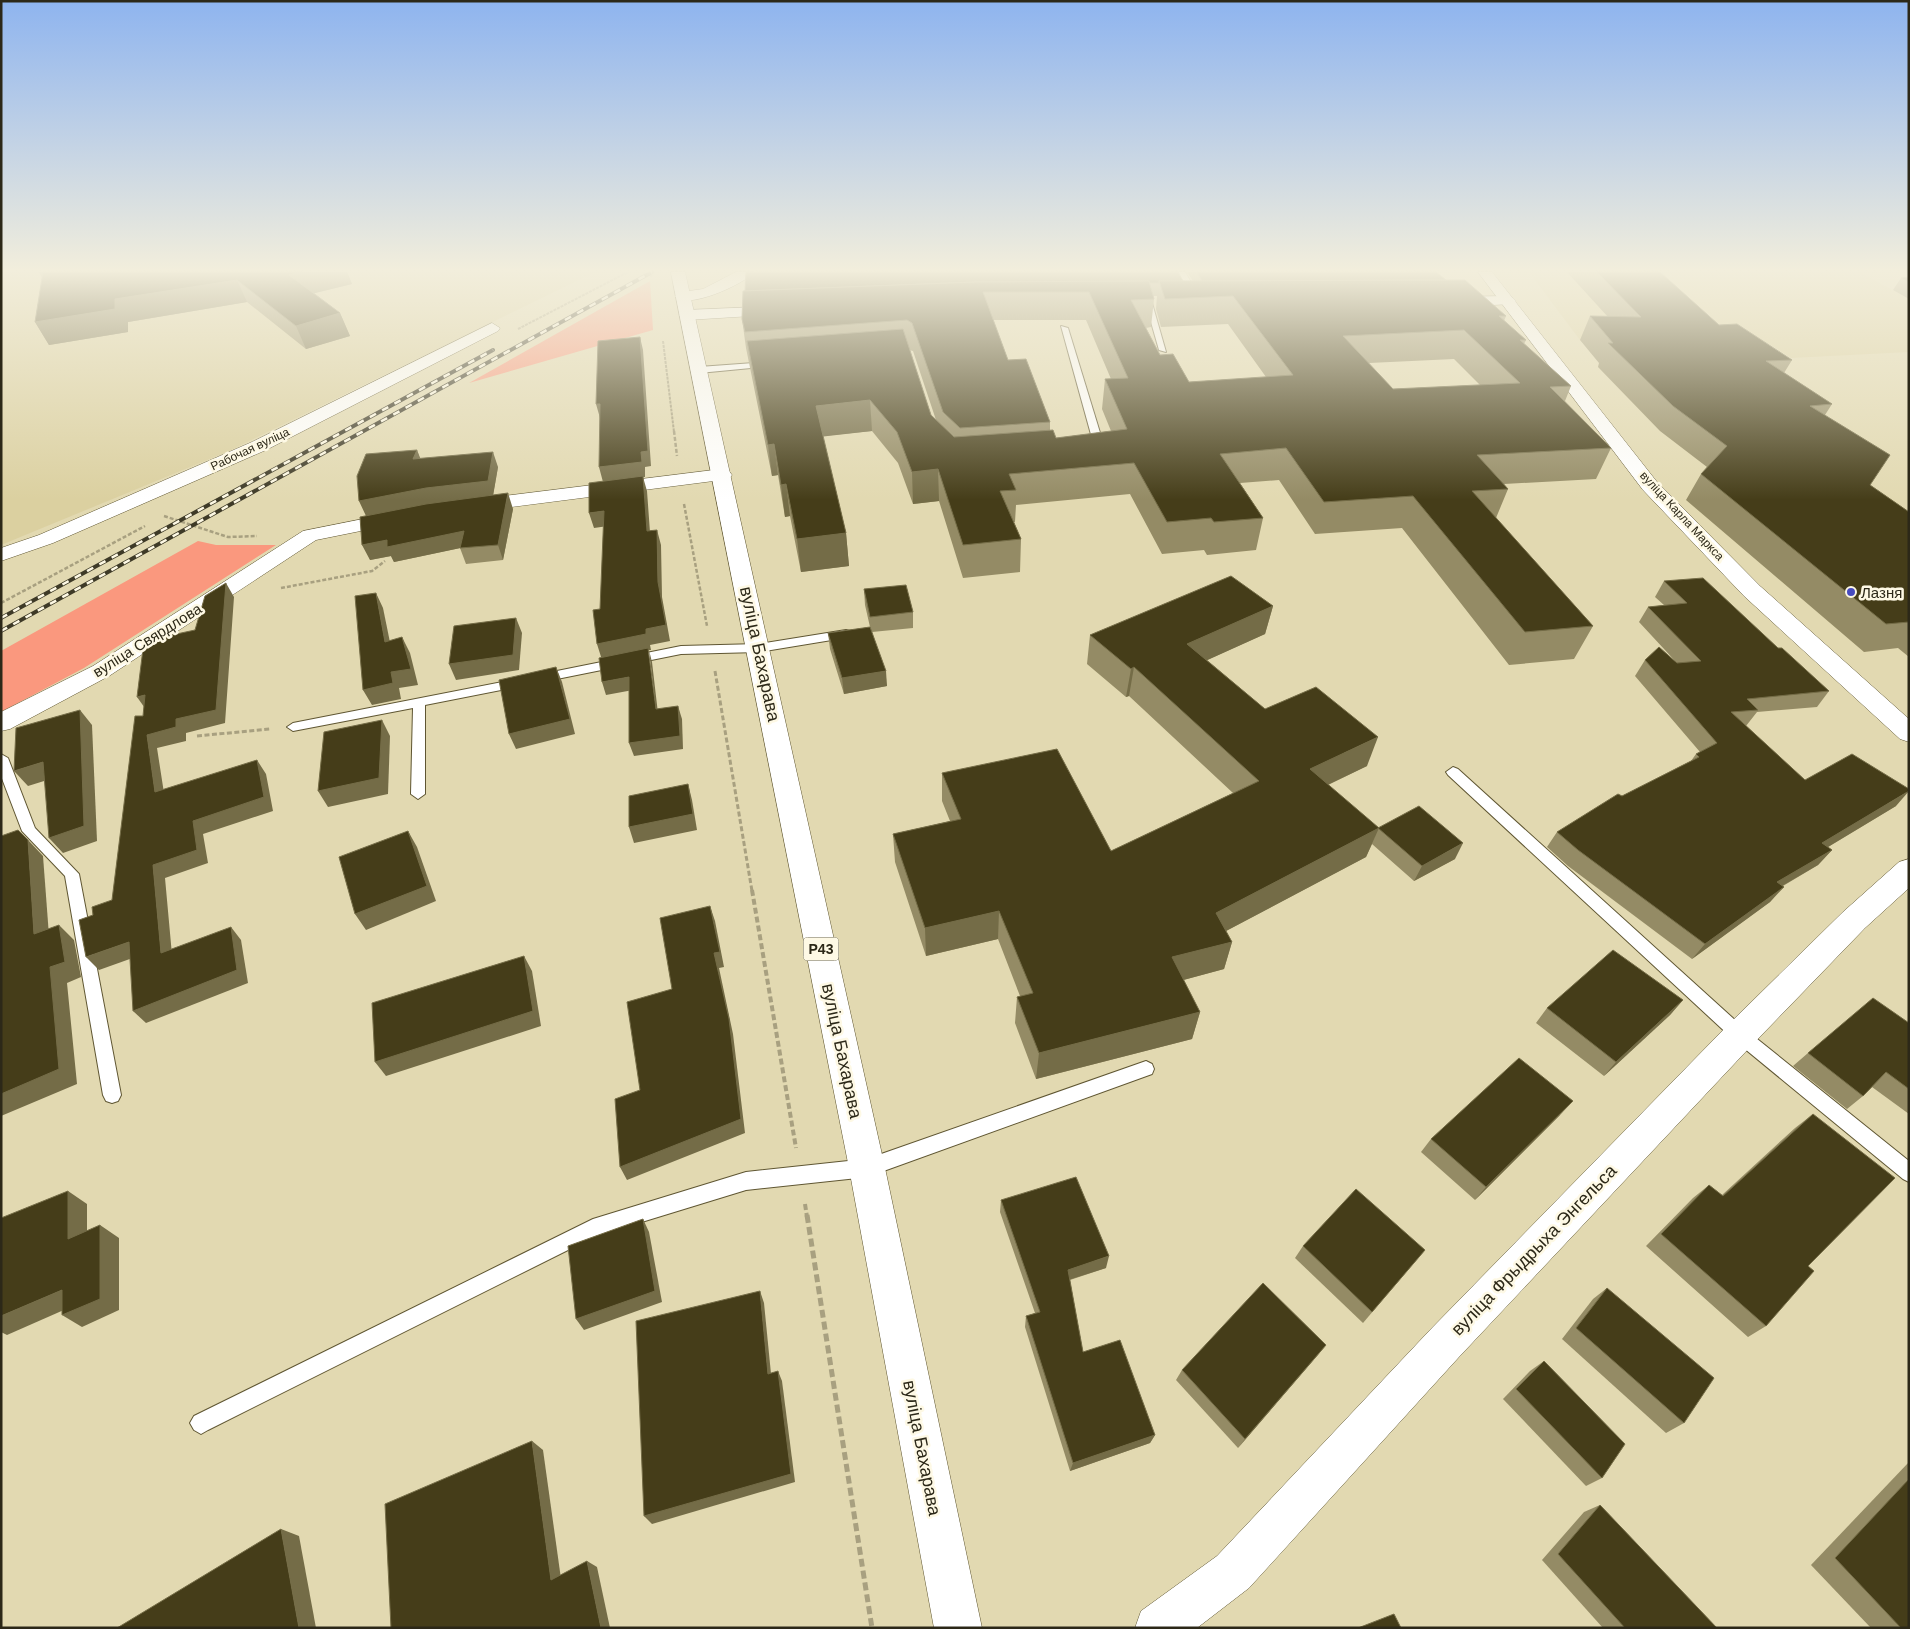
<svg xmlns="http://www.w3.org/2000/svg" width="1910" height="1629" font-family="Helvetica,sans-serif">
  <rect width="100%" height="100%" fill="#e2d9b1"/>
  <!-- built -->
  <g fill="#dbd0a0">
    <polygon points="1,272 595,272 229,451 1,545"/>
    <polygon points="1529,272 1859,272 1909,299 1909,352 1791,358 1769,344 1644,346 1580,340"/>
  </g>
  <!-- green -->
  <g fill="#fa987e">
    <polygon points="650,281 653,330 469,383"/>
    <polygon points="198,541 216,545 276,545 84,668 1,712 1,651"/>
  </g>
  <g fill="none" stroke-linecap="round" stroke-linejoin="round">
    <!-- lane casing -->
    <g stroke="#5f5632" stroke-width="2">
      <g id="lane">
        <polygon points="1145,301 1152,303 1166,352 1159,350"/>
        <polygon points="1061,326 1068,328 1105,449 1103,451 1095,449"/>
        <polygon points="768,362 771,362 771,366 699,373 695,370 699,367"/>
        <polygon points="846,630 850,631 850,637 759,652 681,654 542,682 536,678 542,674 681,646 759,644"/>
        <polygon points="518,679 524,683 522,686 425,705 425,794 418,799 411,794 413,708 293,731 287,727 293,723"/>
        <polygon points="1,754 8,758 35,828 79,874 121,1095 118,1101 112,1103 106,1101 103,1095 65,876 22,831 1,776"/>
        <polygon points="1453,767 1458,769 1746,1030 1909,1161 1909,1182 1903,1179 1734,1040 1448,775 1446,772"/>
        <polygon points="1146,1061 1152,1064 1154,1069 1152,1074 867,1177 746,1190 596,1236 208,1430 201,1434 194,1430 190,1423 194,1416 593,1219 746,1172 867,1159"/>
      </g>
    </g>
    <!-- street casing -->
    <g stroke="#5f5632" stroke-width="1">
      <g id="street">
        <path d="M736 272H754C745 284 685 311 675 296L682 292 703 289Z"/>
        <polygon points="1171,272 1185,272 1204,303 1201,306 1191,306"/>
        <polygon points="1508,296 1513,298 1516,301 1513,304 1452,307 1444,302 1452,297"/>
        <polygon points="779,306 787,311 784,314 687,320 679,315 687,310"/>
        <polygon points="492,323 500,328 498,331 266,450 53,543 1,561 1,548 39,535 252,442"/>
        <polygon points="722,469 729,471 732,475 729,479 472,512 465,510 462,506 465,502 472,500"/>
        <polygon points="398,512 405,514 408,518 405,522 316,540 109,676 10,729 1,731 1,712 93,666 303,531"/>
        <polygon points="1909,859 1909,888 1865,928 1752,1045 1459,1357 1249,1588 1197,1628 1135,1628 1141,1611 1217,1556 1431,1329 1728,1025 1843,912 1899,862"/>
      </g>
    </g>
    <!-- secondary casing -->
    <g stroke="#5f5632" stroke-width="1">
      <polygon id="secondary" points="1478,272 1492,272 1657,482 1760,586 1909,719 1909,742 1900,739 1744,596 1643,490"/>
    </g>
    <!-- primary casing -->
    <g stroke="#5f5632" stroke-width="1">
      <polygon id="primary" points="671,272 685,272 885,1168 982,1628 934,1628 849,1168"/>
    </g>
    <!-- path-far4 -->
    <g stroke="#a8a080" stroke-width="2" stroke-dasharray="3 1" stroke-linecap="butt">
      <polyline points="642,272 652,276"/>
      <polyline points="518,329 628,272"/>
      <polyline points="663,341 674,432"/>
    </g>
    <!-- path-far3 -->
    <g stroke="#a8a080" stroke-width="2.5" stroke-dasharray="4 2" stroke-linecap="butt">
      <polyline points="674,431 677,456"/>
      <polyline points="684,504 707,626"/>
      <polyline points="164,516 228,537 257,536"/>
      <polyline points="281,588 372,571 385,561"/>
      <polyline points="1,603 145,526"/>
    </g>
    <!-- path-far2 -->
    <g stroke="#a8a080" stroke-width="3" stroke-dasharray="5 2.5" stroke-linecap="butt">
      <polyline points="715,671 752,891"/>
      <polyline points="197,736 270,729"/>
    </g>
    <!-- path-far1 -->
    <g stroke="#a8a080" stroke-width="4" stroke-dasharray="6 3" stroke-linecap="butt">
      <polyline points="752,890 796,1148"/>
      <polyline points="805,1204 807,1217"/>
    </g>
    <!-- path -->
    <polyline stroke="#a8a080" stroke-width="5" stroke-dasharray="8 4" stroke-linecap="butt" points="807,1215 872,1628"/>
    <!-- lane -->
    <use href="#lane" fill="#fff" fill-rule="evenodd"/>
    <!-- street -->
    <use href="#street" fill="#fff" fill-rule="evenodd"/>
    <!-- secondary -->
    <use href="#secondary" fill="#fff" fill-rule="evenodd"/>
    <!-- primary -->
    <use href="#primary" fill="#fff" fill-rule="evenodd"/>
    <!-- rail casing -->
    <g stroke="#3e3a27" stroke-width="4">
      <g id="rail">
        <polyline points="1,618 493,350"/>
        <polyline points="1,631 652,272"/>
      </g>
    </g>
    <!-- rail -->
    <use href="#rail" stroke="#fef9e5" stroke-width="2.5" stroke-dasharray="7" stroke-linecap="butt"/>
  </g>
  <!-- wall -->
  <g fill="#948b65" fill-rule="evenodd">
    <polygon points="39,272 347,272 352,284 314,293 340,313 350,336 306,349 247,302 128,322 128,332 49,345 35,322 42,278"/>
    <path d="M1187 272H1436L1446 280 1506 316 1504 321 1526 340 1524 344 1571 386 1565 401 1611 448 1596 479 1504 484 1508 489 1496 518 1593 626 1574 659 1509 665 1402 528 1315 534 1279 480 1240 483 1263 518 1256 550 1207 555 1204 550 1162 554 1130 494 1016 505 1015 522H1014L1021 539 1020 572 963 578 939 501 913 504 898 463 872 431 823 436 846 533 849 566 801 572 790 516 785 517 778 475 772 476 746 348 742 319 745 291 1193 281ZM1153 296H1157L1156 309 1161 327 1228 324 1266 377 1189 382 1160 355 1146 328 1151 327 1154 299ZM993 320H1086L1111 379H1105L1102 409 1111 431 1056 438 1050 430V422L1008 360ZM909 350 913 351 936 420 931 415ZM1454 359 1480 385 1393 389 1369 363Z"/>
    <polygon points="1567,272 1660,272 1719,325 1792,360 1784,373 1832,404 1825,415 1870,485 1909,512 1909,657 1898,648 1864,652 1686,500 1701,474 1707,467 1660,431 1598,367 1599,363 1580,340 1590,316 1608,317"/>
    <polygon points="1909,277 1909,299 1893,290 1901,278"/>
    <polygon points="417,450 420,459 498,467 493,495 513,509 503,560 466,564 460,548 394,562 391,556 370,560 366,516"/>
    <polygon points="1664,581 1778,648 1829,691 1817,707 1757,712 1746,726 1805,780 1896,806 1828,847 1832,850 1818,865 1783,886 1770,902 1692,959 1568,866 1547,847 1557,832 1622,796 1691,761 1696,754 1700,752 1635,676 1645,660 1677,663 1639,622 1648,607 1664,605 1655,597"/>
    <polygon points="864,589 913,612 913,628 872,632 887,686 844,694 830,649 828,633 870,627 865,605"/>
    <polygon points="1273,606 1265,634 1207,660 1265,709 1367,766 1328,785 1378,828 1455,859 1414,881 1372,844 1366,857 1226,931 1232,942 1224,969 1183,980 1200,1012 1192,1039 1036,1079 1015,1023 1017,997 1020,996 998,939 926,956 895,862 893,834 950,821 942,801 942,773 1111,851 1233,793 1129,696 1126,697 1087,664 1090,635"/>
    <polygon points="1683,1000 1670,1015 1604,1076 1536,1023 1547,1008"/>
    <polygon points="1909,1023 1909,1114 1872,1087 1863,1096 1847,1109 1793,1066 1808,1053"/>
    <polygon points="1813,1114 1808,1266 1766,1326 1748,1337 1646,1246 1693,1198 1709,1185 1722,1195 1795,1128"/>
    <polygon points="1560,1115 1475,1200 1421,1152 1431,1139"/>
    <polygon points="1001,1200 1106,1268 1070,1280 1083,1352 1155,1435 1150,1443 1070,1471 1025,1327 1026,1316 1035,1313 1000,1212"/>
    <polygon points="1303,1246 1425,1250 1363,1323 1295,1258"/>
    <polygon points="1607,1288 1684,1423 1666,1433 1562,1339 1593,1299"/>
    <polygon points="1326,1345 1238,1448 1176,1380 1182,1370"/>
    <polygon points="1544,1361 1602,1478 1586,1486 1503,1399 1530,1371"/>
    <polygon points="1909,1462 1909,1628 1871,1628 1811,1565"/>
    <polygon points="1600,1505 1717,1628 1603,1628 1542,1560 1584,1512"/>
  </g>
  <!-- shaded-wall -->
  <g fill="#746c47">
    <polygon points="39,272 50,272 48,287"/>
    <polygon points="302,272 347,272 352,284 299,297 289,275"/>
    <polygon points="237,280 247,302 128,322 128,332 49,345 35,322 115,299"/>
    <polygon points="340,313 350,336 306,349 296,326"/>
    <polygon points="640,337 643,350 651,466 645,467 645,477 643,477 647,491 651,546 603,482 599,467 641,452"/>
    <polygon points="870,400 872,431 819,437 816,406"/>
    <polygon points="596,404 600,404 600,418"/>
    <polygon points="774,444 778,475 772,476 768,445"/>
    <polygon points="417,450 423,465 413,459"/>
    <polygon points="493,452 498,467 493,496 366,516 359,501"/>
    <polygon points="938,469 939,501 913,504 912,472"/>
    <polygon points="786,484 790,516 785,517 781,485"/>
    <polygon points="508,493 513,509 503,560 498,545"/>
    <polygon points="604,511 608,526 594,528 589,513"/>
    <polygon points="657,530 661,545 662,597 670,641 650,645 651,650 649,650 652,662 659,722 656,709 649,650 602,660 597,644 658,582"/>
    <polygon points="464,531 470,546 394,562 391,556 370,560 362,545 387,540"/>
    <polygon points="846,533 849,566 801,572 797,539"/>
    <polygon points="226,583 234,597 225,723 186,733 186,741 157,748 166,806 155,792 147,735 176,719"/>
    <polygon points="376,593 383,608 393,657 385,642"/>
    <polygon points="1273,606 1265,634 1181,672 1187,644"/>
    <polygon points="516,618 522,633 519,670 456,680 449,664"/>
    <polygon points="402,637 410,653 418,685 399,688 401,699 372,705 363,690"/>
    <polygon points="556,667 562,682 575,734 516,749 509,734"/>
    <polygon points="1134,667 1129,696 1126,697 1131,669"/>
    <polygon points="886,671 887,686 844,694 842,678"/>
    <polygon points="629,677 633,690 606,695 602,682"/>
    <polygon points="145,695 147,711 137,697"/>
    <polygon points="678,706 682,719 683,749 634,756 629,743"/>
    <polygon points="80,710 92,725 97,841 63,853 49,838"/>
    <polygon points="382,720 390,736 388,794 328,807 318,791"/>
    <polygon points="1378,737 1367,766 1300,798 1310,769"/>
    <polygon points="257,760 266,774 273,811 203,834 208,863 165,878 173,966 161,953 153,865 193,821"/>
    <polygon points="43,762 57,777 28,786 14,771"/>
    <polygon points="688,784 692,800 697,830 634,843 629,827"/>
    <polygon points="1909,791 1896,806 1808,859 1822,843"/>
    <polygon points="1379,828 1366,857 1207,941 1216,913"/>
    <polygon points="408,831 417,847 436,901 366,930 355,914"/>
    <polygon points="28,840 43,856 50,949 34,934"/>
    <polygon points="1463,843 1455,859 1414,881 1422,866"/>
    <polygon points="1832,850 1818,865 1763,897 1777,882"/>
    <polygon points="1784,887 1770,902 1692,959 1705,944"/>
    <polygon points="710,906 715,921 724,967 719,968 733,1034 745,1133 627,1180 620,1167 714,953"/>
    <polygon points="999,911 998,939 926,956 925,928"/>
    <polygon points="59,925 74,940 81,977 67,983 77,1084 1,1116 1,1094 50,967"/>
    <polygon points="231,927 241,940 248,983 146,1023 133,1011"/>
    <polygon points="129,942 141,955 99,970 86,957"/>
    <polygon points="1232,942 1224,969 1165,985 1172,957"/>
    <polygon points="524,956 532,971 541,1026 386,1076 375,1062"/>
    <polygon points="1683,1000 1670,1015 1604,1076 1616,1062"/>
    <polygon points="1200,1012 1192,1039 1036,1079 1039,1053"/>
    <polygon points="1573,1101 1560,1115 1475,1200 1486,1187"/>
    <polygon points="68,1191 87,1204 87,1252 68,1239"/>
    <polygon points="643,1219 649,1232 662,1302 584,1330 576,1319"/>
    <polygon points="100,1225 119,1238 119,1310 82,1327 62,1315"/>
    <polygon points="1109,1256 1106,1268 1065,1281 1068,1270"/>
    <polygon points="62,1290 82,1302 7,1335 1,1332 1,1316"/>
    <polygon points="760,1291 764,1303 772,1384 768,1374"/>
    <polygon points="1326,1345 1317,1356 1238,1448 1245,1439"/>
    <polygon points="778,1371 782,1381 795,1482 652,1524 644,1516"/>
    <polygon points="1155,1435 1150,1443 1070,1471 1073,1463"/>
    <polygon points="532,1441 543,1450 562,1586 551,1580"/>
    <polygon points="281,1529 299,1536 316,1628 299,1628"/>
    <polygon points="587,1561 597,1567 610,1628 601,1628"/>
  </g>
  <!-- building -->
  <g fill="#453d19" stroke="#746c47" fill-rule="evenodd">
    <polygon points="43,272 302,272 289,275 340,313 296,326 237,280 115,299 115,309 35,322"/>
    <polygon points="746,272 1178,272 1183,281 1159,281 1159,283 1149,283 1149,281 976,282 745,291"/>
    <polygon points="1197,272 1436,272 1446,280 1202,281"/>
    <polygon points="1597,272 1660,272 1719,325 1737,324 1792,360 1766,361 1832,404 1810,406 1890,455 1870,485 1909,512 1909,622 1886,624 1701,474 1727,446 1673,406 1608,343 1613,343 1590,316 1641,317"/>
    <polygon points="1909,277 1909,282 1901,278"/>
    <path d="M1465 280 1506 316H1499L1526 340H1520L1571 386 1550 387 1611 448 1477 455 1508 489 1472 491 1593 626 1525 632 1413 496 1324 502 1286 448 1220 454 1263 518 1214 522 1211 518 1167 522 1134 463 1009 474 1016 490 1000 491 1021 539 963 545 938 469 912 472 897 432 870 400 816 406 846 533 797 539 786 484 781 485 774 444 768 445 747 341 903 329 931 415 954 437 1053 430 1056 438 1127 429 1105 379 1128 378 1089 292H983L1008 360 1026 359 1050 422 960 428 943 412 912 323 907 320 745 332 742 319 743 291 976 282 1149 281 1154 299 1131 300 1160 355 1173 354 1189 382 1293 375 1233 296 1165 299 1159 281ZM1464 330 1520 383 1393 389 1343 336Z"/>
    <polygon points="640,337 648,451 641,452 642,462 599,467 600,404 596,404 598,341"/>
    <polygon points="417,450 413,459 493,452 488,481 426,488 359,501 357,476 366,454"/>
    <polygon points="643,476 647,531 657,530 658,582 666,625 646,629 646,634 597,644 593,610 600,609 604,511 589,513 589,483"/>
    <polygon points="508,493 498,545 460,548 464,531 387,547 387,540 362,545 360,517 426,504"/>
    <polygon points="1231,576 1273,606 1187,644 1265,709 1316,687 1378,737 1310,769 1379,828 1216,913 1232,942 1172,957 1200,1012 1039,1053 1017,997 1033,993 999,911 925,928 893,834 961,819 942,773 1057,749 1111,851 1259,781 1134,667 1131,669 1090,635"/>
    <polygon points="1703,578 1778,648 1782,648 1829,691 1747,699 1758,710 1731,712 1805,780 1852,754 1909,789 1909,791 1822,843 1832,850 1777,882 1784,887 1705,944 1578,850 1557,832 1618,794 1622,796 1699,757 1696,754 1717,743 1645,660 1659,647 1677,663 1701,661 1648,607 1687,603 1664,581"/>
    <polygon points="226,583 216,710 176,719 176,727 147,735 155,792 257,760 264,797 193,821 197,850 153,865 161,953 231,927 237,970 133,1011 129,942 86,957 79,920 93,915 92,907 112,900 135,716 143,716 145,695 137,697 144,641 195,630 205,596"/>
    <polygon points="906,585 913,612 870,617 864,589"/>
    <polygon points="376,593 385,642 402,637 411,669 391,672 393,683 363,690 355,596"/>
    <polygon points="516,618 513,655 449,664 454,626"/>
    <polygon points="870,627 886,671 842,678 828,633"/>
    <polygon points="648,648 656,709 678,706 680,736 629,743 629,677 602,682 599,658"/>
    <polygon points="556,667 570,719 509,734 499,680"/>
    <polygon points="80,710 84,826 49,838 43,762 14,771 16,728"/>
    <polygon points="382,720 379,778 318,791 324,732"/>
    <polygon points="688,784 693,814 629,827 629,796"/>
    <polygon points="1419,806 1463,843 1422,866 1378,828"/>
    <polygon points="18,830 28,840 34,934 59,925 65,962 50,967 59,1069 1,1094 1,836"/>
    <polygon points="408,831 427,886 355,914 339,857"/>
    <polygon points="710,906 720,952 714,953 729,1019 741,1119 620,1167 615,1099 640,1090 627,1002 672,989 660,918"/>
    <polygon points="1613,950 1683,1000 1616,1062 1547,1008"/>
    <polygon points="524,956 533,1011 375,1062 372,1003"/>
    <polygon points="1873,998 1909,1023 1909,1089 1886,1072 1863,1096 1808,1053"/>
    <polygon points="1519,1058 1573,1101 1486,1187 1431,1139"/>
    <polygon points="1813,1114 1895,1178 1808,1266 1814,1271 1766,1326 1661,1234 1709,1185 1723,1196"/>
    <polygon points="1076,1177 1109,1256 1068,1270 1083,1352 1120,1340 1155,1435 1073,1463 1026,1316 1040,1312 1001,1200"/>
    <polygon points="1356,1189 1425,1250 1372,1312 1303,1246"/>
    <polygon points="68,1191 68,1239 100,1225 100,1299 62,1315 62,1290 1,1316 1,1218"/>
    <polygon points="643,1219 655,1291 576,1319 568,1246"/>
    <polygon points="1263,1283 1326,1345 1245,1439 1182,1370"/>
    <polygon points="1607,1288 1714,1378 1684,1423 1576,1328"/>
    <polygon points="760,1291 768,1374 778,1371 791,1474 644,1516 636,1321"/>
    <polygon points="1544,1361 1625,1444 1602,1478 1516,1389"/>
    <polygon points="532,1441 551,1580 587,1561 601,1628 391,1628 385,1504"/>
    <polygon points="1909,1479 1909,1628 1901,1628 1835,1558"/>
    <polygon points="1600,1505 1717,1628 1625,1628 1558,1554"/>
    <polygon points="281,1529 299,1628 117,1628"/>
    <polygon points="1394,1614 1401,1628 1358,1628"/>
  </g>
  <!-- sky -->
  <linearGradient id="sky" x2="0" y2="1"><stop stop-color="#8eb4ef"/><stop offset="0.54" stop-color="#f2eedc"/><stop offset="1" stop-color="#f2eedc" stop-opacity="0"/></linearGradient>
  <rect width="1910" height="500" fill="url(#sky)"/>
  <!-- markers -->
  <circle fill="#474bc0" stroke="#fef9e5" stroke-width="2" cx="1851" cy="592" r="5"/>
  <g text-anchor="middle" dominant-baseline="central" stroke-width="5" stroke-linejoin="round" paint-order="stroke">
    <!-- far-street labels -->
    <g font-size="12" fill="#2c2818" stroke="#fef9e5">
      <text transform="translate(250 449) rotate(-25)">Рабочая вуліца</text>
      <text transform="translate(1682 516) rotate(47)">вуліца Карла Маркса</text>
    </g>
    <!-- shield labels -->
    <rect fill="#fef9e5" stroke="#6b6756" stroke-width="1" x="803.5" y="937.5" width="35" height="23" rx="4"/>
    <g font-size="14" font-weight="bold" fill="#2c2818">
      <text x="821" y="949">Р43</text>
    </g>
    <!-- poi labels -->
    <g font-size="15" fill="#2c2818" stroke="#fef9e5" text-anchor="start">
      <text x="1861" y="592">Лазня</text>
    </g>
    <!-- street labels -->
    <g font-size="15" fill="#2c2818" stroke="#fef9e5">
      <text transform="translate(147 640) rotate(-32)">вуліца Свярдлова</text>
    </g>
    <!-- near-street labels -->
    <g font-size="18" fill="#2c2818" stroke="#fef9e5">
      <text transform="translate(760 654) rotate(78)">вуліца Бахарава</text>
      <text transform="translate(842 1051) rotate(78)">вуліца Бахарава</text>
      <text transform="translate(1534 1250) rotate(-46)">вуліца Фрыдрыха Энгельса</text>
      <text transform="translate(922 1448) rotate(79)">вуліца Бахарава</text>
    </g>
  </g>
  <!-- border -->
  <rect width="1910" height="1629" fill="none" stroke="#2c2818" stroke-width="5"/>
</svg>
